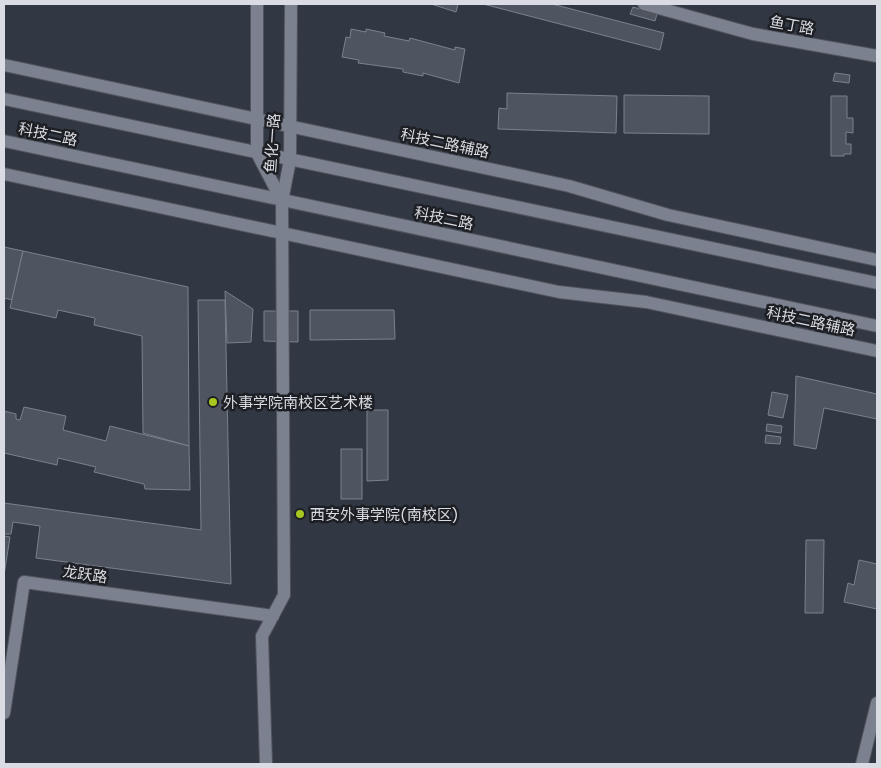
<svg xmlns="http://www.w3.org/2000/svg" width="881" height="768" font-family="Poppins,'Noto Sans SC',sans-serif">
  <rect width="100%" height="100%" fill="#323843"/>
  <!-- building -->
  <g fill="#4f5560" stroke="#7a818e">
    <polygon points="431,4 458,4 456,12"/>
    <polygon points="483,4 552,4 664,33 660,50"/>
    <polygon points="633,7 657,14 655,21 630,14"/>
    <polygon points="351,29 366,32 366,29 385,33 384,36 409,41 410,38 455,50 455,47 465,49 459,83 423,73 423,76 403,72 403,69 358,63 359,60 342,57 346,37 350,38"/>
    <polygon points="835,73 850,75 849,83 833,81"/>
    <polygon points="507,93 617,96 616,133 498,129 499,108 507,109"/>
    <polygon points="624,95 709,96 709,134 624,133"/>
    <polygon points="831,96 847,96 847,118 853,118 853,133 846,132 846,144 851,144 851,154 844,154 844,156 831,156"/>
    <polygon points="4,247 23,251 12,300 4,298"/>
    <polygon points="23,251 188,287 189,446 143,433 142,336 94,325 95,318 58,310 56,318 10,308"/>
    <polygon points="225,291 253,309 251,342 227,343"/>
    <polygon points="198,300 225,300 231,584 36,558 40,526 13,522 11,534 4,534 4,503 201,530"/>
    <polygon points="310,310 394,310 395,339 310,340"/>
    <polygon points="264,311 298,311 298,342 264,341"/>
    <polygon points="796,376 877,394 877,419 824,408 816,449 794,445"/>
    <polygon points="772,392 788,395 783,418 768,415"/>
    <polygon points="24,407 66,416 63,430 106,441 110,426 189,446 190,490 145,489 144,484 94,472 96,467 58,458 57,465 4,453 4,411 16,414 16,419 20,420"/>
    <polygon points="367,410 388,410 388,480 367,481"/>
    <polygon points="767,424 782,426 781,433 766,431"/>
    <polygon points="766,435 781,437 780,444 765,443"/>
    <rect x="341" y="449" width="21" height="50"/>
    <polygon points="4,536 10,537 4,575"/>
    <polygon points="806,540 824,540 823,613 805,613"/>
    <polygon points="859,560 877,564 877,609 844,602 848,583 854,585"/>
  </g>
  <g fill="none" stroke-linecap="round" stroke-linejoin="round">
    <!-- street casing -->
    <g stroke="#4f545d" stroke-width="14">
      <g id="street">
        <polyline points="644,4 753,34 877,56"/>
        <polyline points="4,65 569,186 668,215 877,260"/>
        <polyline points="4,174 559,292 646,302 877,351"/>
        <polyline points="4,713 24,582 273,616"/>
        <polyline points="266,764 262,636 284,595 282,201"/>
        <polyline points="862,764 877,703"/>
      </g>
    </g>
    <!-- secondary casing -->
    <g stroke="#4f545d" stroke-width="14">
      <g id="secondary">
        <polyline points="257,4 257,153 282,201"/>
        <polyline points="4,99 877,283"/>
        <polyline points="4,141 877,326"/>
        <polyline points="282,201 290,160 291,4"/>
      </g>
    </g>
    <!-- street -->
    <use href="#street" stroke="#7b818e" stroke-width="12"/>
    <!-- secondary -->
    <use href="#secondary" stroke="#7b818e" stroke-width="12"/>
  </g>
  <!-- markers -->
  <g fill="#a6c820" stroke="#1d1f24" stroke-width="2">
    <circle cx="213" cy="402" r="5"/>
    <circle cx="300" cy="514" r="5"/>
  </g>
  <g text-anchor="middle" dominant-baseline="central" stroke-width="5" stroke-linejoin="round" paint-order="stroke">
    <!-- street labels -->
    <g font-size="15" fill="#d9dce3" stroke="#1d1f24">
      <text transform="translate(792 25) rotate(10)">鱼丁路</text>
      <text transform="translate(48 134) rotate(12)">科技二路</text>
      <text transform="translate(272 143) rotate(-86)">鱼化一路</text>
      <text transform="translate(445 143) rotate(12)">科技二路辅路</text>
      <text transform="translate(444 218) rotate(12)">科技二路</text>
      <text transform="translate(811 321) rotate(12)">科技二路辅路</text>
      <text transform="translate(85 574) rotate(8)">龙跃路</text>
    </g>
    <!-- poi labels -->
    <g font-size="15" fill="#d9dce3" stroke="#1d1f24" text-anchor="start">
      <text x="223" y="402">外事学院南校区艺术楼</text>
      <text x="310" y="514">西安外事学院(南校区)</text>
    </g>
  </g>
  <!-- border -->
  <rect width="881" height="768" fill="none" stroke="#d9dce3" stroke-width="10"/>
</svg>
